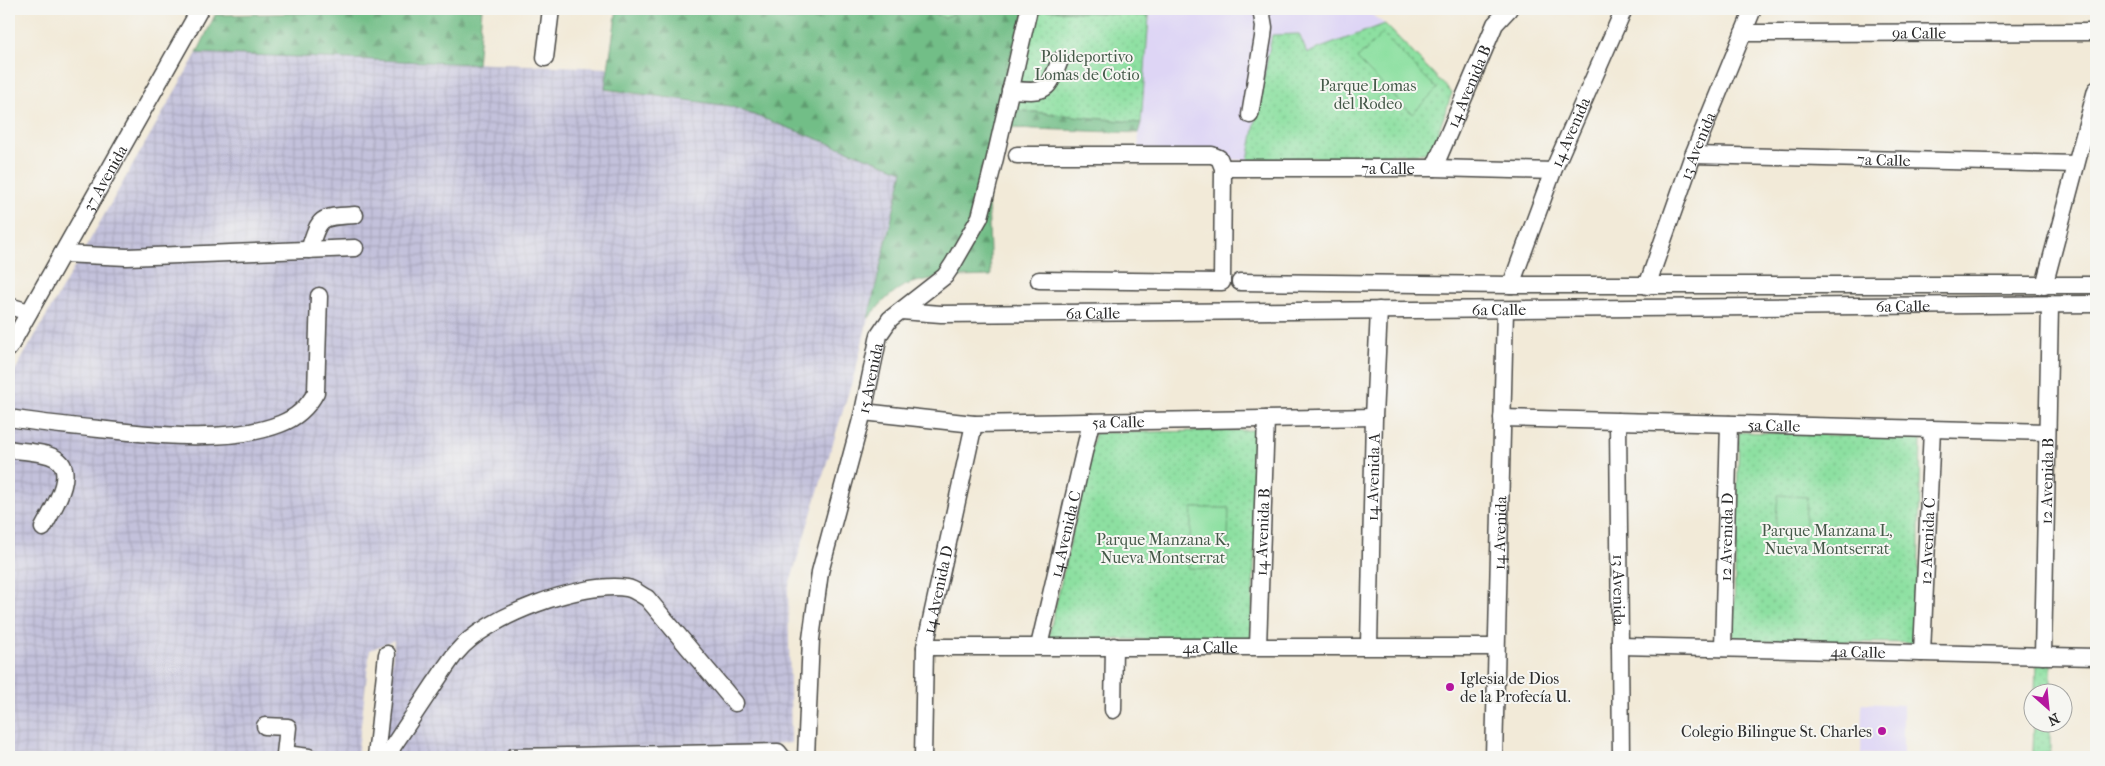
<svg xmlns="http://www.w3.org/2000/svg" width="2105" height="766" font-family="'IM FELL French Canon',serif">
  <defs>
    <pattern id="industrial-grid" width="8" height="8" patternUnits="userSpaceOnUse" patternTransform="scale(1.25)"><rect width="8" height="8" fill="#c3c1db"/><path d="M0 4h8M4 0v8" fill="none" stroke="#a8a6bc"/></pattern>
    <pattern id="green-dots" width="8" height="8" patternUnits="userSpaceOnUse" patternTransform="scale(1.25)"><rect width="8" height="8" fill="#8de0a1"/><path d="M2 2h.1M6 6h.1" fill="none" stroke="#7ac08b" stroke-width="1.8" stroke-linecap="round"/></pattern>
    <pattern id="forest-firs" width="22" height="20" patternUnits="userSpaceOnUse" patternTransform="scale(1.25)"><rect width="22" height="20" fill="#72be87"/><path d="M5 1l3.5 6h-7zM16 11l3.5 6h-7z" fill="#5e9b6f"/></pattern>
  </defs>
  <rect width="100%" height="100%" fill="#f6f6f2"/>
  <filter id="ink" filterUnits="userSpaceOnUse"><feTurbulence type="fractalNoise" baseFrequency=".02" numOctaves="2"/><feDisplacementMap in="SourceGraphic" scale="10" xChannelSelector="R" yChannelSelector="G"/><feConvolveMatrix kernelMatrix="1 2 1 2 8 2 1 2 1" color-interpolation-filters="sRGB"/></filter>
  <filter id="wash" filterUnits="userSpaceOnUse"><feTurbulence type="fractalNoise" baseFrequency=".0096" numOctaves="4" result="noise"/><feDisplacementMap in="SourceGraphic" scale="20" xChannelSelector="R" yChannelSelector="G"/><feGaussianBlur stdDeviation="1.12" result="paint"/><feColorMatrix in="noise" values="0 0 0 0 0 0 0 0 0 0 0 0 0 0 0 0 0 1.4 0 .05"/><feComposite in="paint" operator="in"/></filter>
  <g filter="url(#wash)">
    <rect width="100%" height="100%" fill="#f2ead8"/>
    <!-- built -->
    <g fill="#ded5f5">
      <polygon points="1150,9 1363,9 1385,24 1307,53 1272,35 1248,160 1140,157 1138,133 1141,123"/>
      <polygon points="1862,703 1903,705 1903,755 1861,754"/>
    </g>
    <!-- industrial -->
    <polygon fill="url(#industrial-grid)" points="197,53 610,68 606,90 730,106 903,171 857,365 788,589 791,743 776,744 776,757 382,757 394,640 370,650 357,757 9,757 9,381"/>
    <!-- green -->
    <g fill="url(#green-dots)" stroke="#5c8666">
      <polygon points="926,9 962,9 945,18"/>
      <polygon points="1026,9 1149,16 1141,123 1006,109 1006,66"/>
      <polygon points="1385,24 1452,93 1431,153 1248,160 1272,35 1299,34 1307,53"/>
      <polygon points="1260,430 1251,640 1048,639 1095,433"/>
      <polygon points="1739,432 1921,438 1917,643 1733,641"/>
      <polygon points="2036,662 2051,663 2051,693 2035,694"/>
      <polygon points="2034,724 2050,724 2050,753 2033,753"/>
    </g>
    <!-- forest -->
    <g fill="url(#forest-firs)" stroke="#4e7459">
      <polygon points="307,9 482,9 477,64 197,53 215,15 307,13"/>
      <path d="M617 9H926L945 18 962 9H1026L1006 66V109L1141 123 1138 133 1008 128 993 136 986 152 991 276C967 277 923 276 902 287 888 295 878 307 868 319L903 171 730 106 605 89Z"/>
      <polygon points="1033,9 1150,9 1149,16"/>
    </g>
    <!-- pitch -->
    <g fill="#8de0a1" stroke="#5c8666">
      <polygon points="1382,34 1437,89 1412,114 1357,59"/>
      <polygon points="1778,495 1807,497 1802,553 1773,551"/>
      <polygon points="1192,508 1229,508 1227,570 1188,568"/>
    </g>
  </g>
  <g filter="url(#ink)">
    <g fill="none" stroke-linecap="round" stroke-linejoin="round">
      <!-- minor casing -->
      <g stroke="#494845" stroke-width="19">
        <g id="minor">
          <path id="s1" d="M1743 33 2096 32"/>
          <polyline points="545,58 551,9"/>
          <path d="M1010 90C1046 92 1047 94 1060 60"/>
          <polyline points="1250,115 1263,37 1264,27 1261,9"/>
          <polyline points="1017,155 1212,155 1219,158 1223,168 1222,282 1039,280"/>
          <path id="s2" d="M1693 155 2076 164"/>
          <path id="s3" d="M1223 168H1434L1553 171"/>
          <path id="s4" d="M1434 168 1495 24 1509 9"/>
          <path d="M309 250C320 216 319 217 355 215"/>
          <polyline points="62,254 127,257 355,248"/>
          <polyline points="1240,282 1511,285 2096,285"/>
          <path id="s5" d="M1511 285 1553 171 1624 9"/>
          <path id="s6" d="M1647 286 1693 155 1753 9"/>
          <polyline points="2044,286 2096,90"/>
          <polyline points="9,306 29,312"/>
          <path id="s7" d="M901 311 941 314 2096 304"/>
          <path id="s8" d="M9 348 200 9"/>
          <path id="s9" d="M863 412 974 424 1374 417"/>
          <path d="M9 418C39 423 69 426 99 429 154 435 228 444 280 424 296 418 308 407 316 392L319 296"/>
          <path id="s10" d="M1502 418 2047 432"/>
          <path id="s11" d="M1618 421 1621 757"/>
          <path d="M9 449C23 452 42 451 55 458 79 471 51 512 43 528"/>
          <path id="s12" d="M1369 645 1374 417 1379 310"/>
          <path id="s13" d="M1039 646 1091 422"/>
          <path id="s14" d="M1258 646 1266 419"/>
          <path id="s15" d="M1620 646 2096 657"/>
          <path id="s16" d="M925 647H1496"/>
          <path id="s17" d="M1723 648 1729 424"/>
          <path id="s18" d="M1922 653 1932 429"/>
          <path id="s19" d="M2043 656 2050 306"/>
          <polyline points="1113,710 1114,646"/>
          <polyline points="265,726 288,727 285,754 309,757"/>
          <polyline points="376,757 387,654"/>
          <path d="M389 757 393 746C407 725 421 704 435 683 442 673 449 661 457 652 486 616 582 581 627 588 634 589 641 595 647 598L735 703"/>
          <polyline points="513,757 778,752 782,757"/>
          <path id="s20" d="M806 757 811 639 820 572 863 412 879 335 890 319 945 276 953 264 980 217 995 158 1029 9"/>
          <path id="s21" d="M923 757 925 647 974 424"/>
          <path id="s22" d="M1494 757 1505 310"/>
        </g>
      </g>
      <!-- minor -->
      <use href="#minor" stroke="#fff" stroke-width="16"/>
    </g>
  </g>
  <!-- markers -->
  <g fill="#b5179e" stroke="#f6f6f2" stroke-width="2">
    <circle cx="1450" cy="687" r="5"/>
    <circle cx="1882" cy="731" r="5"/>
  </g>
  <g text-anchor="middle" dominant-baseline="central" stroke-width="4" stroke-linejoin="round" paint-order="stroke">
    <!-- street labels -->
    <g font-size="16" fill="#2b2b2b" stroke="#f6f6f2">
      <text stroke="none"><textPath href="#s1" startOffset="176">9a Calle</textPath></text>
      <text stroke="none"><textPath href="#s4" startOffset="89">14 Avenida B</textPath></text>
      <text stroke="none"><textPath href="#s5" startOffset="164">14 Avenida</textPath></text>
      <text stroke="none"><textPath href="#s6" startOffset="149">13 Avenida</textPath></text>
      <text stroke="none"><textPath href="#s2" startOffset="191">7a Calle</textPath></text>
      <text stroke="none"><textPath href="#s3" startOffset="165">7a Calle</textPath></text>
      <text stroke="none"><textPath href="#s8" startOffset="195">37 Avenida</textPath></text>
      <text stroke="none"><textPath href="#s7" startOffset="1002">6a Calle</textPath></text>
      <text stroke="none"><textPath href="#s7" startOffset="598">6a Calle</textPath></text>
      <text stroke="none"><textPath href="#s7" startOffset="192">6a Calle</textPath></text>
      <text stroke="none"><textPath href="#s20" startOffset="386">15 Avenida</textPath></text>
      <text stroke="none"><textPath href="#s9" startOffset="256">5a Calle</textPath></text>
      <text stroke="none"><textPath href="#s10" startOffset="272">5a Calle</textPath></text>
      <text stroke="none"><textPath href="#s12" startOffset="168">14 Avenida A</textPath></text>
      <text stroke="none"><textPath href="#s19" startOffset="175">12 Avenida B</textPath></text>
      <text stroke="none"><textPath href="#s14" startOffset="114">14 Avenida B</textPath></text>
      <text stroke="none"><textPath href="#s22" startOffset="224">14 Avenida</textPath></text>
      <text stroke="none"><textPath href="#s13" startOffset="115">14 Avenida C</textPath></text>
      <text stroke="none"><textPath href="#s17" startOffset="111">12 Avenida D</textPath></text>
      <text stroke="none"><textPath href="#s18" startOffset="112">12 Avenida C</textPath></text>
      <text stroke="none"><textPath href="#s21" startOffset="169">14 Avenida D</textPath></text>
      <text stroke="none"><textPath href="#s11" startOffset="169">13 Avenida</textPath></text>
      <text stroke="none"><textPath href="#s16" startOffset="285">4a Calle</textPath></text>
      <text stroke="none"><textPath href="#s15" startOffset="238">4a Calle</textPath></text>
    </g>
    <!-- park labels -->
    <g font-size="16" fill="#445848" stroke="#f6f6f2">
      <text x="1087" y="56">Polideportivo<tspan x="1087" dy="18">Lomas de Cotio</tspan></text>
      <text x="1368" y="85">Parque Lomas<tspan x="1368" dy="18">del Rodeo</tspan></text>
      <text x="1827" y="530">Parque Manzana L,<tspan x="1827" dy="18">Nueva Montserrat</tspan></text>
      <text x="1163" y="539">Parque Manzana K,<tspan x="1163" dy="18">Nueva Montserrat</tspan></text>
    </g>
    <!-- poi labels -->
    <g font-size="16" fill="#2b2b2b" stroke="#f6f6f2" text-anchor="start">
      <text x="1460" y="678">Iglesia de Dios<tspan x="1460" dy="18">de la Profecía U.</tspan></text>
      <text x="1872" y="731" text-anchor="end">Colegio Bilingue St. Charles</text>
    </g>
  </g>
  <!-- margin -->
  <rect width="2105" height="766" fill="none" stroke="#f6f6f2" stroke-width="30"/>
  <!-- north arrow -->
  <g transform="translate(2048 708) rotate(153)"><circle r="24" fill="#f6f6f2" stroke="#a5a5a2"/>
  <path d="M0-4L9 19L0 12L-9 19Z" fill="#b5179e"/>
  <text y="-8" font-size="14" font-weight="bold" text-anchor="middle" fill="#2b2b2b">N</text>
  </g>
</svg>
